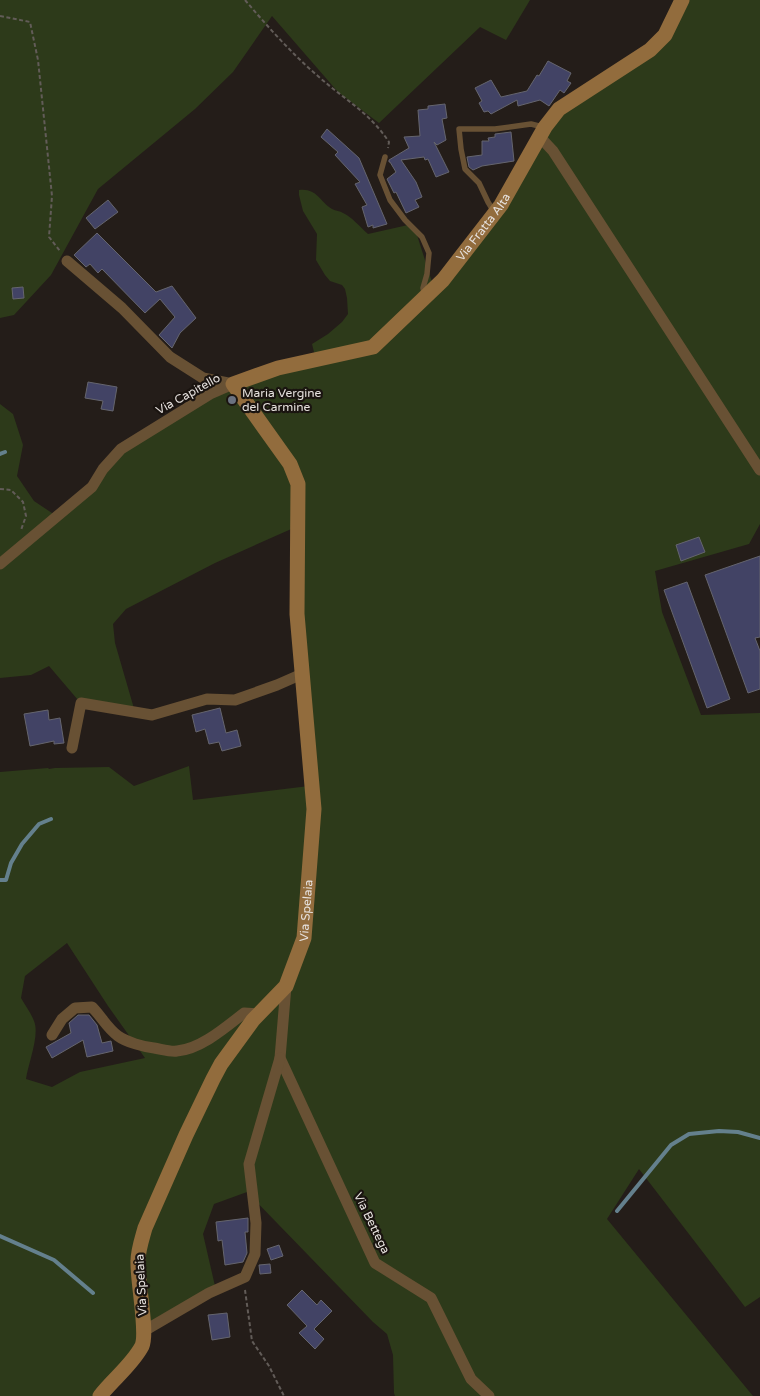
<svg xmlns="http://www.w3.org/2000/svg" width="760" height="1396" font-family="'Varela Round',sans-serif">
  <rect width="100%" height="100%" fill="#241d19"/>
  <!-- green -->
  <g fill="#2d3a1a" fill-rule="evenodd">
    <polygon points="0,0 530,0 506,40 480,27 379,123 338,92 272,16 233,72 195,109 98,189 51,275 14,315 0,318"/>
    <path d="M674 0H760V524L749 544 655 571 662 612 701 715 760 713V1297L745 1307 639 1169 607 1219 753 1396H395L394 1393 393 1355 387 1334 373 1322 247 1192 214 1204 203 1234 215 1286 144 1326V1339L101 1396H0V772L48 768 49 769 55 768 109 767 134 786 189 766 193 800 309 786 298 526 215 563 126 609 113 624 115 643 135 712 78 700 49 666 31 675 0 678V404L13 414 23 445 17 476 34 501 55 515 87 493 120 451 235 384 316 360 312 344 328 334 342 322 348 314 347 298 345 289 342 285 330 281 325 275 316 260 317 234 303 211 299 195V190C317 188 319 201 332 209 336 211 340 211 343 213 352 217 360 227 368 234L408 225 417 235 432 282 480 232 560 110 655 40ZM67 943 108 1006 145 1058 80 1072 52 1087 26 1079C28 1064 40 1035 34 1021 31 1013 25 1005 21 998L25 976Z"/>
  </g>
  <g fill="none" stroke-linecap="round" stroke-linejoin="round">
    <!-- stream -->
    <g stroke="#64808d" stroke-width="4">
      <polyline points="0,454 5,452"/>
      <polyline points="0,880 6,880 11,863 22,844 39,824 51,819"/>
      <polyline points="617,1211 671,1145 689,1134 719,1131 738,1132 760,1138"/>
      <polyline points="0,1236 54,1260 93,1293"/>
    </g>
  </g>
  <!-- building -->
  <g fill="#424365" stroke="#65656e">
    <polygon points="548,61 571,73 567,81 571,83 564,93 560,90 549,106 540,100 518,106 517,100 491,114 488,111 484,112 479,103 482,101 475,88 491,80 501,97 527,91 537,75 539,76"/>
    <polygon points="445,104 447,118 442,119 446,140 437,145 434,142 449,172 436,177 428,159 425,160 424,157 401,160 416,182 422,197 415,200 419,207 406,213 396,192 394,193 387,179 396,172 390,162 389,162 389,160 409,148 404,137 420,136 418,110 428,109 428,106"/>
    <polygon points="327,129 359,158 387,224 373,228 373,225 368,227 362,207 367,205 355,184 360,182 335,155 338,152 321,137"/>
    <polygon points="511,132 514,161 482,166 473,170 469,167 467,157 482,155 482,141 489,141 488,138 495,137 495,134"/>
    <polygon points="108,200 118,212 95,229 86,218"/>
    <polygon points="97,233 156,292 172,286 196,318 180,333 172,348 159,335 175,317 160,299 145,313 102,269 98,273 90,264 86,267 74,255"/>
    <polygon points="23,287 24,298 13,299 12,288"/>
    <polygon points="88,382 117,387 113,411 101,409 103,401 85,398"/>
    <polygon points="699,537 705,552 681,561 676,545"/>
    <polygon points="760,556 760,637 755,638 760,651 760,689 748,693 705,575"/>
    <polygon points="687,582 730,699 707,708 664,590"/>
    <polygon points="220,708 226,733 237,730 241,746 222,751 219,742 209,744 205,729 196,732 192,715"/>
    <polygon points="48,710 49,720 60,718 64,743 54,744 54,741 30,746 24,714"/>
    <polygon points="78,1015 89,1015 97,1025 102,1043 111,1041 113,1051 87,1057 83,1040 52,1058 46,1047 71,1033 69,1023"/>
    <polygon points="248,1218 248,1232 245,1232 247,1253 243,1262 225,1265 222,1240 218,1241 216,1222"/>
    <polygon points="279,1245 283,1256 271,1260 267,1249"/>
    <polygon points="270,1264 271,1273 260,1274 259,1265"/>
    <polygon points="302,1290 317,1305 321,1300 332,1311 314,1329 324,1339 315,1349 299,1333 307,1326 287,1305"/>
    <polygon points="227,1313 230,1337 212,1340 208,1315"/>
  </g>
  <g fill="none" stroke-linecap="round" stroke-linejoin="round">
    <!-- path -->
    <g stroke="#625c58" stroke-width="2" stroke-dasharray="4 2.5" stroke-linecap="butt">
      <path d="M245 0C268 27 292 54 319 77 345 100 369 112 389 142L388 148"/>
      <polyline points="0,16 30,22 38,60 52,196 49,237 60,251"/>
      <polyline points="0,489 11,490 23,502 26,516 21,530"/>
      <polyline points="245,1290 252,1341 269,1366 284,1396"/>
    </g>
    <!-- lane -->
    <g stroke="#685134" stroke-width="5.5">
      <polyline points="385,157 380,175 390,200 405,220 422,237 429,253 427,274 423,288 425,296"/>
      <polyline points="494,212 488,202 479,183 465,169 461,149 459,129 495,129 531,124 543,127"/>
    </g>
    <!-- street -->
    <g stroke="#685134" stroke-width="11">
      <polyline points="539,136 553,151 760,470"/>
      <polyline points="67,261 122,308 170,357 203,378 233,384"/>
      <polyline points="0,564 92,487 103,469 121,449 210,394 233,384"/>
      <polyline points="72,748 81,703 152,715 207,699 235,700 277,685 302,674"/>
      <polyline points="286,986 280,1058 375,1263 431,1298 471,1379 489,1396"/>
      <path d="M52 1035 62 1019 75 1008 92 1007C101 1016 107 1028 118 1036 126 1042 144 1047 154 1048 161 1049 170 1052 177 1051 201 1049 226 1027 244 1013L259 1014"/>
      <polyline points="144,1331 209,1293 245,1277 255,1254 256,1223 249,1164 280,1058"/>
    </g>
    <!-- secondary -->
    <path stroke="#926c3d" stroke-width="15" id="s1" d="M100 1396C113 1379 132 1365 142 1346 148 1332 137 1280 138 1261 138 1250 142 1239 145 1228L186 1135 213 1079 221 1064 253 1020 286 986 304 938 314 809 297 614 298 484 290 464 233 384 278 368 373 347 443 280 501 205 545 127 559 109 650 50 665 35 682 0"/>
  </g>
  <!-- markers -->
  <circle fill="#6b7280" stroke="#1a1410" stroke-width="2" cx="232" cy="400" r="5"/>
  <g text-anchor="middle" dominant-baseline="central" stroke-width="4.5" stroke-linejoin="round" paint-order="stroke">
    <!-- street labels -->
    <g font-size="12" fill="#e6e1de" stroke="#1a1410">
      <text stroke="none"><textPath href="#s1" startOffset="1402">Via Fratta Alta</textPath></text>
      <text transform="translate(188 394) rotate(-29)">Via Capitello</text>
      <text stroke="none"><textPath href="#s1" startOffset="546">Via Spelaia</textPath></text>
      <text transform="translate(372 1223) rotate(64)">Via Bettega</text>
      <text transform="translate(141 1285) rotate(-93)">Via Spelaia</text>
    </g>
    <!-- poi labels -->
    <g font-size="12" fill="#e6e1de" stroke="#1a1410" text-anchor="start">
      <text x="242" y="393">Maria Vergine<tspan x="242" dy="14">del Carmine</tspan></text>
    </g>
  </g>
</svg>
